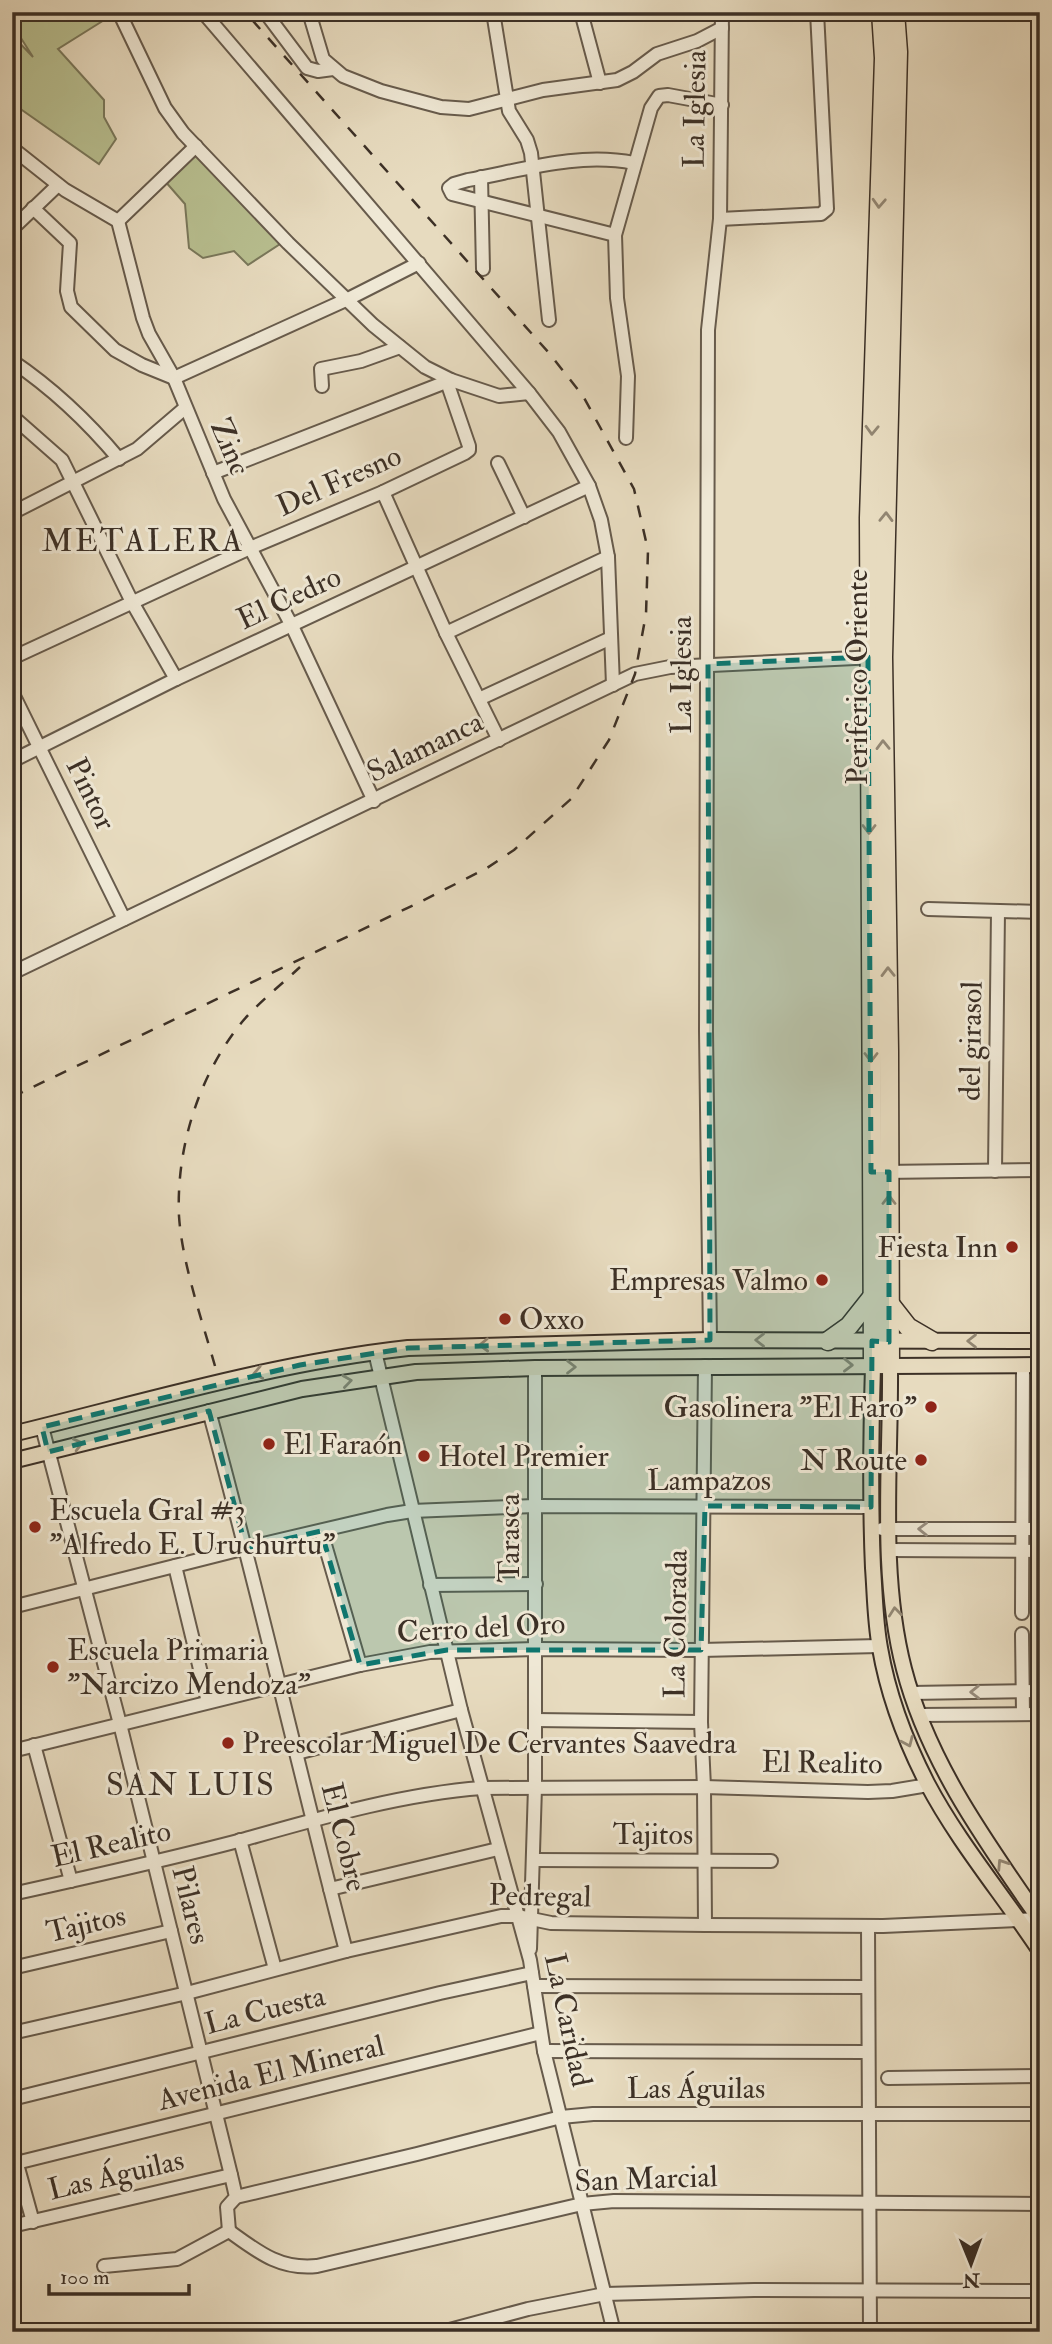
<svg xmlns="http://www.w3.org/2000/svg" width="1052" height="2344" font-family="'IM FELL Double Pica',serif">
  <rect width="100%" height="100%" fill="#e7dbbf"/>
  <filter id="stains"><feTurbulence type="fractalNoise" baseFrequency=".00286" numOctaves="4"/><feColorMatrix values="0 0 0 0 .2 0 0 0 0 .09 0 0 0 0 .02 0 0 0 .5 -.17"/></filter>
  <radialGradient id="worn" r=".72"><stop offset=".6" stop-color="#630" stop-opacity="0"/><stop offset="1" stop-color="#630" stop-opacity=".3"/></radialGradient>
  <!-- green -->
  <g fill="#b8bf90" stroke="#7a785b" stroke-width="2">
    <polygon points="12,12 106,12 109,17 58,49 104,100 104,117 116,139 99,164 12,103 12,35 33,57 12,24"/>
    <polygon points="195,151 280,244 248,265 234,251 203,258 189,248 185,204 164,180"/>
  </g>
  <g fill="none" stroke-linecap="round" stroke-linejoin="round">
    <!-- minor casing -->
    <g stroke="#675b4c" stroke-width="16">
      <g id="minor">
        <polyline points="119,12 165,108 183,133 288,243 373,325 425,367 451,380"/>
        <polyline points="203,12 529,393 559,432 589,486 601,520 608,557 613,685"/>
        <polyline points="265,12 307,68 318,71 333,69"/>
        <polyline points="309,12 323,59 343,76 381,91 441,107 469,109 543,90 617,80 633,72 657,54 697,41 722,28"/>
        <polyline points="493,12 509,111 527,140 531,153 549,320"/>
        <polyline points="581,12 600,83"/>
        <polyline points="428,14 428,12"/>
        <polyline points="12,148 65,190 118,221 143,318 149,334 174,378 224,499 292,626 374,801"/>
        <polyline points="481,177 483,269"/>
        <polyline points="33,208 70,243 67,291 71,307 115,350 142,365 174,378 348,299 419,263"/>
        <polyline points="720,219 821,214 827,209 817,12"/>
        <polyline points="118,221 196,146"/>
        <polyline points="12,229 58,185"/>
        <path d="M615 235 452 194 449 188 454 184 468 180C523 170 578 152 634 163"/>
        <path d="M12 361C52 388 88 422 119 459"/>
        <polyline points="322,386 321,369 361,361 400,347"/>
        <polyline points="12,416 62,460 132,602 176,679"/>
        <polyline points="626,438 628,376 617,298 615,235 651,108 659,96 668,95 722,105"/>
        <polyline points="498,463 524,517"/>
        <polyline points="213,473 451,380 499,396 529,393"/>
        <polyline points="383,492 446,633 499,740"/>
        <polyline points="12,513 137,449 185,408"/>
        <polyline points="446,633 608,557"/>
        <polyline points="12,658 250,548 383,492 465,453 469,450 469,446 447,382"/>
        <polyline points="12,692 124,919"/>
        <polyline points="479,699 611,638"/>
        <polyline points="12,761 176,679 589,486"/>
        <polyline points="928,909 1040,912"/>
        <polyline points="12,973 635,674 670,667 876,657"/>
        <polyline points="995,1171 998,911"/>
        <polyline points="883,1172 1040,1170"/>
        <polyline points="710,1340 706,1031 708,330 720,219 722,12"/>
        <polyline points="375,1352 461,1710 530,1960 544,2051 614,2332"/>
        <path d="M209 1411C258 1590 299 1771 346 1951"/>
        <polyline points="42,1427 120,1724 231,2175 236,2197 227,2207 229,2231"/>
        <polyline points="882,1529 1040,1529"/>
        <polyline points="321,1531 360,1665"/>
        <polyline points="890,1550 1040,1551"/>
        <polyline points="175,1566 208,1702"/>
        <polyline points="430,1585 536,1584"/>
        <polyline points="12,1607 246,1548 387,1515 412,1511 535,1506 871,1507"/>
        <polyline points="1022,1613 1023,1365"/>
        <polyline points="1022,1634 1023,1714"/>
        <polyline points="911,1693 1040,1691"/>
        <polyline points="919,1715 1040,1714"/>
        <polyline points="535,1720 701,1722"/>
        <polyline points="34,1745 71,1881"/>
        <polyline points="12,1751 360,1665 430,1652 536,1649 701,1650 879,1646"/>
        <polyline points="297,1753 461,1710"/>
        <polyline points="240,1840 275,1969"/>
        <polyline points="534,1860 771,1861"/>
        <polyline points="330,1889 498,1849"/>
        <path d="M12 1894C89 1877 166 1860 242 1840 320 1818 401 1794 482 1788L704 1787 868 1792 892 1791 928 1785"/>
        <polyline points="705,1925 704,1787 701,1722 705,1366"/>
        <polyline points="868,1926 870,2332"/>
        <polyline points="530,1949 535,1787 535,1368"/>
        <polyline points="12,1968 171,1931"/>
        <polyline points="534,1986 867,1987"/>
        <polyline points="12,2033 187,1993 346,1951 501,1916 517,1916 551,1923 705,1925 883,1926 1039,1919"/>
        <polyline points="544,2051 868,2052"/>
        <polyline points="888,2078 1040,2076"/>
        <polyline points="12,2099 440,1993 532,1973"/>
        <polyline points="12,2146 33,2222"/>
        <polyline points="12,2164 541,2033"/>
        <polyline points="236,2197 417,2154 561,2117 593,2114 1040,2114"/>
        <polyline points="12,2226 231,2175"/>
        <path d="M229 2231C258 2252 280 2270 317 2266L582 2204 614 2201 1040 2204"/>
        <polyline points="104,2266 177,2259 229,2231"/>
        <polyline points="442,2332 528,2309 605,2294 754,2290 1040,2291"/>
      </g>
    </g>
    <!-- major casing -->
    <g stroke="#3c3026" stroke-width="18">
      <g id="major">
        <path d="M873 1366C871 1433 870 1500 873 1568 875 1594 875 1621 880 1648 888 1695 905 1740 927 1783 958 1842 1003 1895 1040 1951"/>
        <path d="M890 1366C891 1464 879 1573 904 1669 928 1762 986 1842 1040 1920"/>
        <path d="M12 1434C144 1402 273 1363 408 1348L710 1340 1040 1341"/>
        <polyline points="12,1461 302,1389 416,1372 535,1368 1040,1365"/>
      </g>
    </g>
    <!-- highway casing -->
    <g stroke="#3c3026" stroke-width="21">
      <g id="highway">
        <polyline points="890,1304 908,1327 932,1341"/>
        <polyline points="828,1341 849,1326 872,1297"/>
        <polyline points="873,1366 869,518 884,58 881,12"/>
        <polyline points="890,1366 889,1051 883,657 898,52 895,12"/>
      </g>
    </g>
    <!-- minor -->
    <use href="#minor" stroke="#efe8d5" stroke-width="12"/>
    <!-- major -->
    <use href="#major" stroke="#e7dbbf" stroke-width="14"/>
    <!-- highway -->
    <use href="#highway" stroke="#e7dbbf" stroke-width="18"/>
    <!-- rail -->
    <g stroke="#3c3026" stroke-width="2.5" stroke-dasharray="12 12" stroke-linecap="butt">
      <polyline points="12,1097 422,901 487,868 514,850 571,799 609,740 635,674 646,614 648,550 634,489 583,396 549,353 245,12"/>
      <path d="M215 1366C202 1320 182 1263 179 1216 176 1147 199 1075 242 1022 259 1002 281 985 300 967"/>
    </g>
  </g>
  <!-- one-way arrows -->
  <defs><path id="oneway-chevron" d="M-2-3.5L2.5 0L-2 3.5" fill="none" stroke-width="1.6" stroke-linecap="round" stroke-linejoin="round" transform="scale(1.75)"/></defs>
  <g stroke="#928672">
    <use href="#oneway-chevron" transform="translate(879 203) rotate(93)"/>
    <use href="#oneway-chevron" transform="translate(872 430) rotate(92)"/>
    <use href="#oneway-chevron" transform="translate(886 517) rotate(-89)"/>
    <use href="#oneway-chevron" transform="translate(883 745) rotate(-91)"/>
    <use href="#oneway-chevron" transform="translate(869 829) rotate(90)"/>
    <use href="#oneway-chevron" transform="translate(888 972) rotate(-91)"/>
    <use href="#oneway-chevron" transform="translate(871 1057) rotate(90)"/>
    <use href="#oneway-chevron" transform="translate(889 1200) rotate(-90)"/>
    <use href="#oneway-chevron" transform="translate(760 1340) rotate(-180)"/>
    <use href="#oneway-chevron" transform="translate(972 1341) rotate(-180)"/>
    <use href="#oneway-chevron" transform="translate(484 1345) rotate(178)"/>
    <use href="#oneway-chevron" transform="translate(848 1365) rotate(1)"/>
    <use href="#oneway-chevron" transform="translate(571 1367)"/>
    <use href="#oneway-chevron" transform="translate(258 1373) rotate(168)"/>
    <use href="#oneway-chevron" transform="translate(347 1381) rotate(-8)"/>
    <use href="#oneway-chevron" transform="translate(78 1444) rotate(-14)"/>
    <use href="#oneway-chevron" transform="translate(895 1612) rotate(-96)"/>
    <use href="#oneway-chevron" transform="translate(908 1742) rotate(66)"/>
    <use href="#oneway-chevron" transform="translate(1002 1864) rotate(-123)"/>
  </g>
  <g stroke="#968c7e">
    <use href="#oneway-chevron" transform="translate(923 1529) rotate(-179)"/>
    <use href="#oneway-chevron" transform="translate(975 1692) rotate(179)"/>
  </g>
  <!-- marked area -->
  <path fill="#0f766e" fill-opacity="0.2" stroke="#0f766e" stroke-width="5" stroke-dasharray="14 9" stroke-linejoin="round" d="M868 657 871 1172H889V1342L872 1341 871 1507 705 1506 701 1650H447L360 1665 321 1531 246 1548 209 1411 48 1452 42 1427 300 1365 408 1348 710 1340 708 664Z"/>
  <!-- markers -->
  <g fill="#8f2418" stroke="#efe8d5" stroke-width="2.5">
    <circle cx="1012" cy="1247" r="7"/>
    <circle cx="822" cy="1280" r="7"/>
    <circle cx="505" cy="1319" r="7"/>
    <circle cx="931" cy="1407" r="7"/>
    <circle cx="269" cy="1444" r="7"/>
    <circle cx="424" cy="1456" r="7"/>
    <circle cx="921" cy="1460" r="7"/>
    <circle cx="35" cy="1527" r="7"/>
    <circle cx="53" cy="1667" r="7"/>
    <circle cx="228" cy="1743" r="7"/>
  </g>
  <g text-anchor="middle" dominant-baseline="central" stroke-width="6" stroke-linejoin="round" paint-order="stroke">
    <!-- street labels -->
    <g font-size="30" fill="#3c3026" stroke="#efe8d5">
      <text transform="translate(695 109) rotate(-89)">La Iglesia</text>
      <text transform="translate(230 447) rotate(67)">Zinc</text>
      <text transform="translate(339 481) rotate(-24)">Del Fresno</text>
      <text transform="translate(289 598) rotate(-25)">El Cedro</text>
      <text transform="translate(681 675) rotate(-90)">La Iglesia</text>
      <text transform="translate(857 677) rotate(-90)">Periferico Oriente</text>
      <text transform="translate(425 747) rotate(-26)">Salamanca</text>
      <text transform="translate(91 794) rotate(64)">Pintor</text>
      <text transform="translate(971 1041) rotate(-89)">del girasol</text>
      <text x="709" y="1480">Lampazos</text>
      <text transform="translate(509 1538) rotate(-90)">Tarasca</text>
      <text transform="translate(676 1624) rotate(-89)">La Colorada</text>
      <text transform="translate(481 1628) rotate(-3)">Cerro del Oro</text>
      <text transform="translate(822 1763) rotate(1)">El Realito</text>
      <text x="653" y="1834">Tajitos</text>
      <text transform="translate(344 1837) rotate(76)">El Cobre</text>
      <text transform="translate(111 1844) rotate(-13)">El Realito</text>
      <text transform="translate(540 1896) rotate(1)">Pedregal</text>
      <text transform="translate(191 1905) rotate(76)">Pilares</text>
      <text transform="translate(86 1924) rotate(-13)">Tajitos</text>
      <text transform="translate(265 2010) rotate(-14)">La Cuesta</text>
      <text transform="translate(568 2020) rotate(78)">La Caridad</text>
      <text transform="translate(271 2073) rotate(-14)">Avenida El Mineral</text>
      <text x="696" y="2088">Las Águilas</text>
      <text transform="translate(116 2175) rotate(-13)">Las Águilas</text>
      <text transform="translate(646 2179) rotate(-2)">San Marcial</text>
    </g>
    <!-- poi labels -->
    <g font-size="30" fill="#3c3026" stroke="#efe8d5" text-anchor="start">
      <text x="998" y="1247" text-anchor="end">Fiesta Inn</text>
      <text x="808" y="1280" text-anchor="end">Empresas Valmo</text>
      <text x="519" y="1319">Oxxo</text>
      <text x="917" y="1407" text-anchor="end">Gasolinera "El Faro"</text>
      <text x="283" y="1444">El Faraón</text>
      <text x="438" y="1456">Hotel Premier</text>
      <text x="907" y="1460" text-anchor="end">N Route</text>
      <text x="49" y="1510">Escuela Gral #3<tspan x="49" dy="34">"Alfredo E. Uruchurtu"</tspan></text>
      <text x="67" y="1650">Escuela Primaria<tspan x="67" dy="34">"Narcizo Mendoza"</tspan></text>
      <text x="242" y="1743">Preescolar Miguel De Cervantes Saavedra</text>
    </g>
    <!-- neighbourhood labels -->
    <g font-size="32" letter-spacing="2" fill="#3c3026" stroke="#efe8d5">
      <text x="143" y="541">METALERA</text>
      <text x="191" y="1785">SAN LUIS</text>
    </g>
  </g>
  <!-- margin -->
  <rect width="1052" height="2344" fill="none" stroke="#e7dbbf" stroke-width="42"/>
  <rect x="14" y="14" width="1024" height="2316" fill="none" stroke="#3c3026" stroke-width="3.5"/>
  <rect x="21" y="21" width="1010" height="2302" fill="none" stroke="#3c3026" stroke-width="2"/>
  <!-- north arrow -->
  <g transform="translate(971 2264) rotate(179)" stroke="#efe8d5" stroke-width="5" paint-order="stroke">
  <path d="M0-5L12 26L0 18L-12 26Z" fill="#3c3026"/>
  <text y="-10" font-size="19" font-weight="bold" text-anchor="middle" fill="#3c3026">N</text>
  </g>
  <!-- scale -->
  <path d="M49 2284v10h140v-10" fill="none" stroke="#3c3026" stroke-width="3.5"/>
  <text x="60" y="2284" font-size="21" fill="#3c3026" stroke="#efe8d5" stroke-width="5" paint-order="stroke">100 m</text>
  <rect width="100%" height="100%" filter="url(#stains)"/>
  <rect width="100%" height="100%" fill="url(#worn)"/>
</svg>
